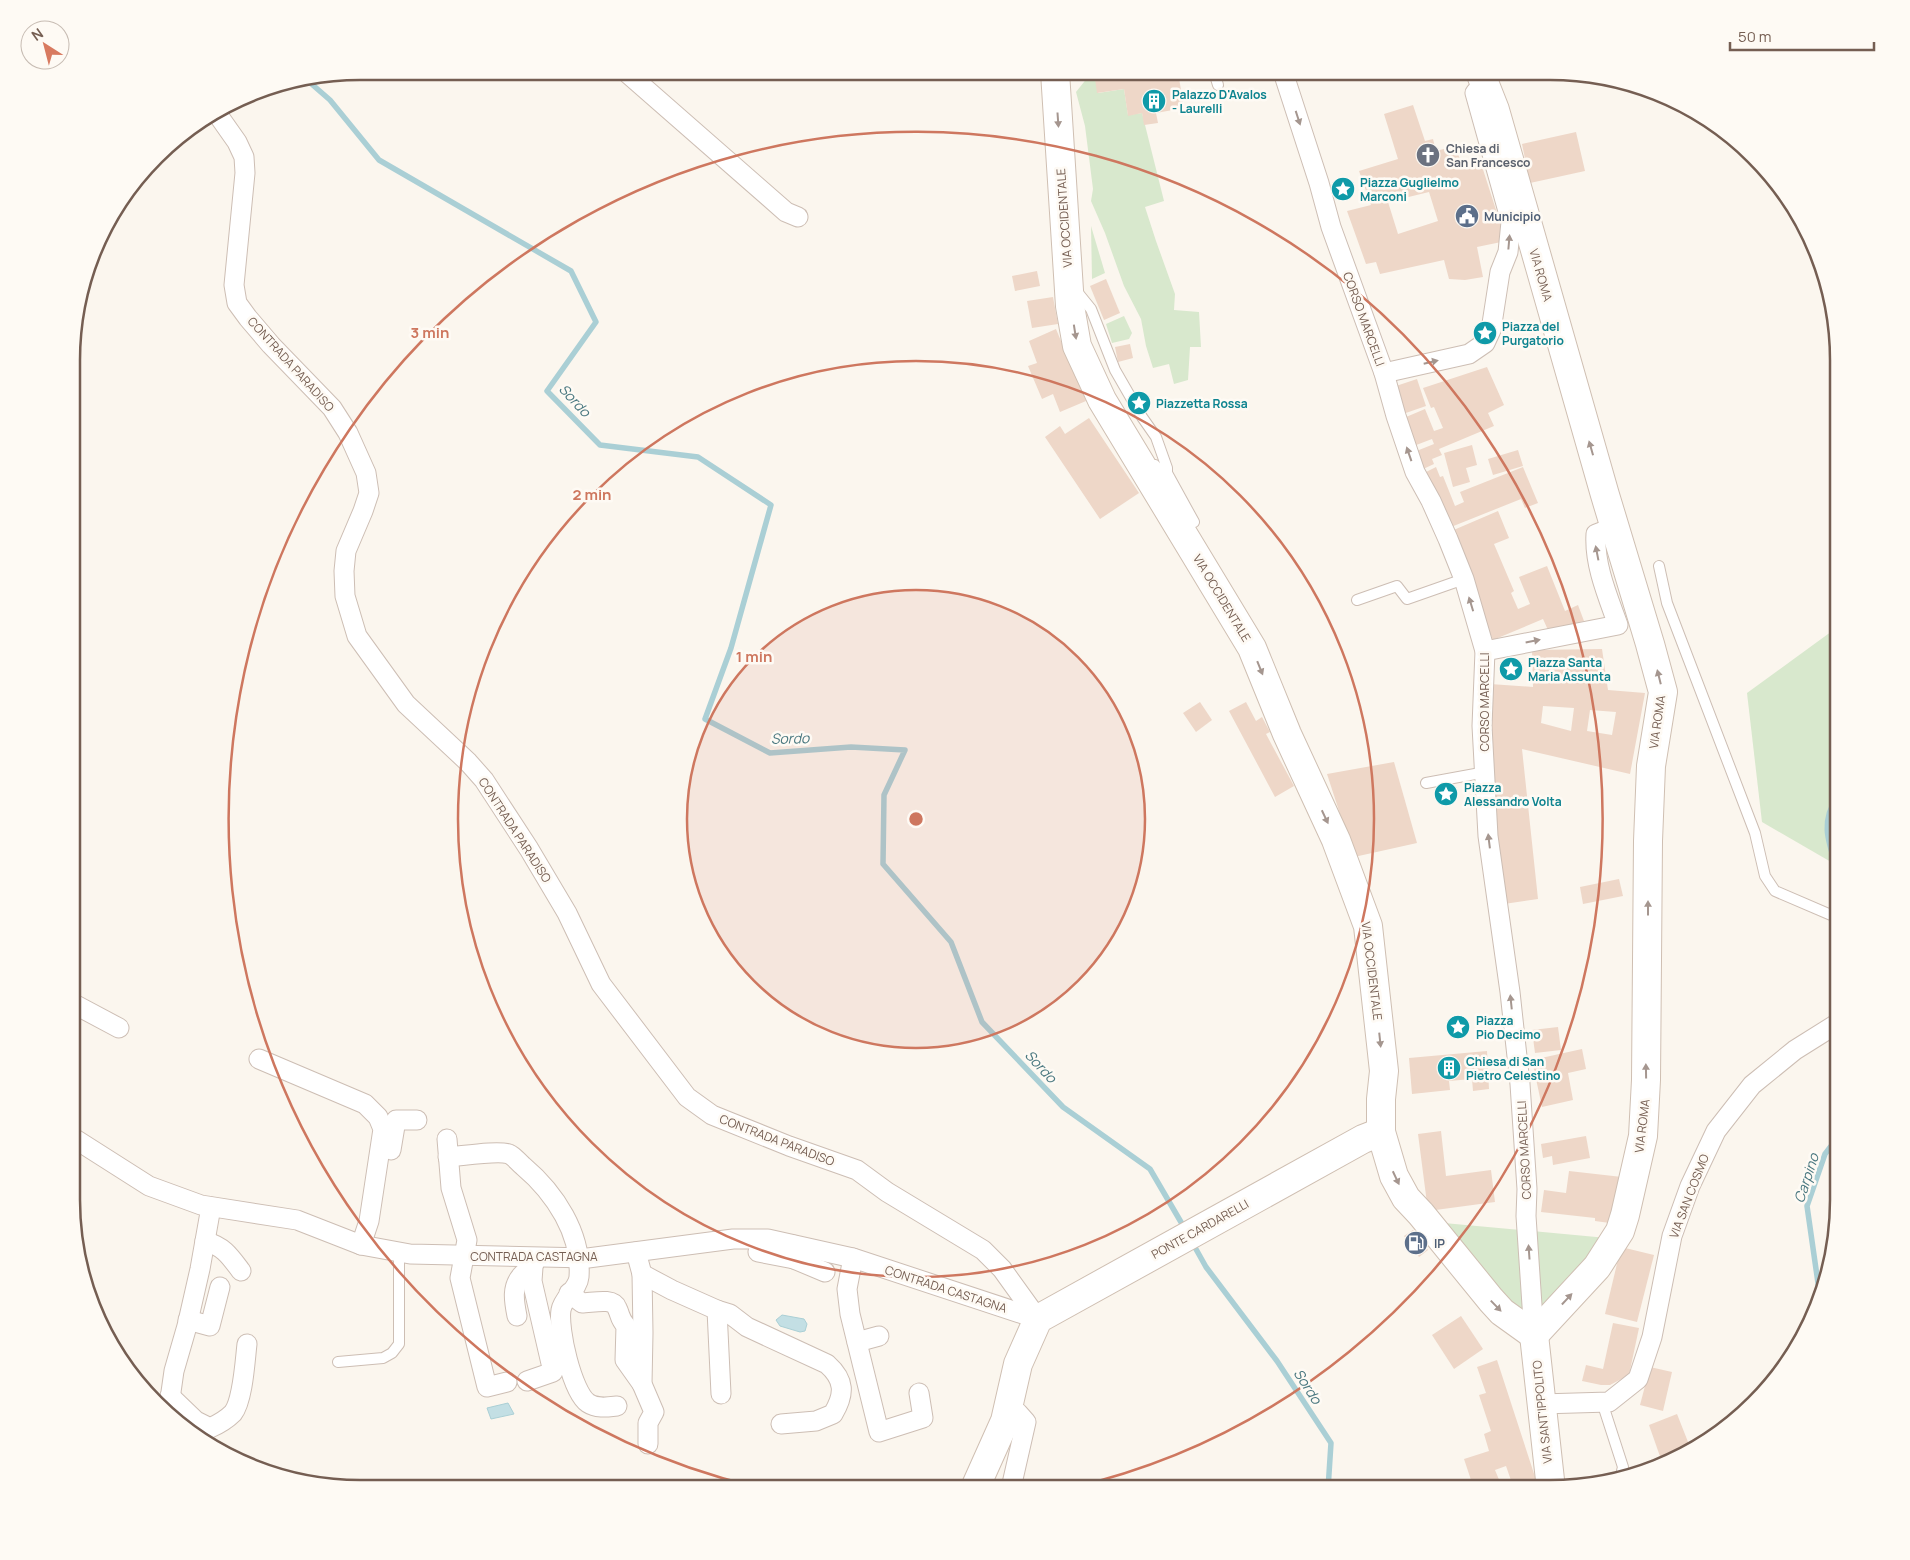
<svg xmlns="http://www.w3.org/2000/svg" width="1910" height="1560" font-family="Manrope,sans-serif">
  <rect width="100%" height="100%" fill="#fbf6ee"/>
  <!-- green -->
  <g fill="#d8e8cd">
    <polygon points="1092,72 1094,72 1098,93 1124,89 1128,115 1142,113 1164,201 1145,207 1156,241 1175,294 1174,310 1199,312 1201,347 1190,347 1188,380 1174,384 1169,364 1153,368 1146,346 1141,319 1124,286 1105,233 1091,201 1093,189 1085,126 1076,92"/>
    <polygon points="1091,226 1105,273 1092,279"/>
    <polygon points="1124,316 1132,333 1129,339 1112,343 1106,324"/>
    <polygon points="1839,626 1838,866 1762,822 1747,693"/>
    <polygon points="1433,1222 1607,1238 1542,1314 1517,1313"/>
  </g>
  <!-- water -->
  <g fill="#c3dfe4" stroke="#aacfd5">
    <polygon points="782,1315 804,1319 807,1324 805,1331 800,1332 780,1326 776,1320"/>
    <polygon points="508,1403 514,1414 491,1419 487,1408"/>
  </g>
  <g fill="none" stroke-linecap="round" stroke-linejoin="round">
    <!-- stream -->
    <g stroke="#aacfd5" stroke-width="5.5">
      <polyline points="307,80 330,100 379,160 571,271 596,322 547,391 600,445 698,457 771,505 731,648 705,719 770,753 851,747 905,750 884,795 883,864 951,942 982,1022 1063,1107 1150,1169 1185,1229"/>
      <path d="M1838 871C1829 844 1819 822 1838 796"/>
      <polyline points="1192,1242 1206,1267 1277,1361 1331,1443 1328,1489"/>
      <polyline points="1819,1290 1807,1206 1825,1154 1838,1137"/>
    </g>
  </g>
  <!-- building -->
  <g fill="#eed7c8" fill-rule="evenodd">
    <polygon points="1094,72 1178,72 1184,108 1156,113 1158,123 1144,125 1142,113 1128,116 1124,89 1097,93"/>
    <path d="M1413 105 1425 141 1433 139 1436 151 1455 146 1461 162 1479 157 1506 241 1477 247 1483 277 1465 280 1449 279 1444 260 1380 274 1376 262 1366 264 1347 211 1371 205 1359 171 1398 159 1384 114ZM1429 192 1438 221 1398 234 1388 202Z"/>
    <polygon points="1576,132 1585,171 1530,183 1522,144"/>
    <polygon points="1037,271 1040,286 1015,291 1012,276"/>
    <polygon points="1106,279 1120,313 1104,320 1090,286"/>
    <polygon points="1053,297 1058,324 1032,328 1027,301"/>
    <polygon points="1056,329 1086,401 1060,412 1053,394 1042,399 1028,366 1037,363 1029,341"/>
    <polygon points="1130,344 1133,358 1118,362 1115,347"/>
    <polygon points="1487,367 1504,405 1488,413 1494,426 1439,449 1442,455 1432,459 1434,464 1421,470 1414,452 1434,444 1432,439 1411,447 1399,420 1425,409 1434,431 1443,428 1434,407 1431,408 1423,388"/>
    <polygon points="1417,379 1426,406 1400,415 1393,387"/>
    <polygon points="1089,418 1139,493 1100,519 1045,437 1060,426 1065,434"/>
    <polygon points="1472,445 1477,465 1466,468 1470,482 1453,487 1444,453"/>
    <polygon points="1518,450 1523,466 1493,475 1488,459"/>
    <polygon points="1436,467 1440,477 1443,476 1455,506 1464,502 1460,492 1523,467 1538,503 1525,508 1521,499 1446,529 1424,473"/>
    <polygon points="1498,511 1509,538 1494,544 1514,591 1511,593 1518,609 1530,604 1519,577 1547,566 1565,611 1578,605 1584,621 1548,630 1543,619 1493,640 1449,532"/>
    <path d="M1602 649 1608 690 1645 693 1630 774 1522 749 1538 899 1504 904 1493 807 1488 723 1490 684 1533 687 1532 650ZM1543 706 1574 708 1571 731 1541 723ZM1590 710 1616 712 1612 735 1587 731Z"/>
    <polygon points="1200,702 1212,720 1196,732 1183,713"/>
    <polygon points="1246,702 1256,721 1262,717 1270,732 1266,734 1294,786 1275,797 1229,711"/>
    <polygon points="1394,762 1417,843 1354,857 1327,774"/>
    <polygon points="1619,879 1623,896 1583,904 1580,887"/>
    <polygon points="1558,1027 1561,1050 1535,1053 1532,1030"/>
    <polygon points="1582,1049 1586,1069 1568,1073 1573,1100 1542,1107 1532,1060"/>
    <polygon points="1487,1051 1489,1089 1473,1091 1472,1079 1449,1081 1450,1090 1412,1094 1409,1058"/>
    <polygon points="1441,1131 1446,1176 1491,1170 1495,1202 1428,1211 1418,1134"/>
    <polygon points="1586,1136 1590,1158 1553,1165 1552,1156 1543,1158 1541,1144"/>
    <polygon points="1569,1171 1622,1177 1617,1224 1595,1221 1595,1218 1541,1212 1544,1190 1566,1193"/>
    <polygon points="1413,1230 1428,1250 1419,1257 1404,1236"/>
    <polygon points="1621,1247 1654,1255 1637,1322 1605,1314"/>
    <polygon points="1461,1316 1483,1349 1454,1369 1432,1335"/>
    <polygon points="1613,1323 1639,1328 1629,1375 1610,1385 1601,1385 1582,1381 1586,1365 1603,1369"/>
    <polygon points="1497,1360 1539,1489 1514,1489 1506,1466 1495,1470 1500,1482 1480,1489 1474,1489 1464,1459 1489,1451 1484,1434 1491,1431 1479,1395 1486,1393 1477,1367"/>
    <polygon points="1650,1367 1672,1372 1663,1411 1640,1405"/>
    <polygon points="1677,1414 1690,1447 1663,1465 1649,1425"/>
  </g>
  <g fill="none" stroke-linecap="round" stroke-linejoin="round">
    <!-- lane casing -->
    <g stroke="#cdbeb4" stroke-width="12">
      <g id="lane">
        <polyline points="1214,72 1218,85"/>
        <polyline points="1074,288 1091,309 1115,370 1142,417 1156,437 1167,468 1167,473 1163,475 1155,465"/>
        <polyline points="1167,473 1194,522"/>
        <polyline points="1659,566 1667,603 1755,833 1765,876 1775,891 1838,918"/>
        <polyline points="1357,600 1397,586 1407,599 1464,579"/>
        <polyline points="1426,783 1486,772"/>
        <polyline points="338,1362 383,1358 392,1353 399,1344 399,1252"/>
        <polyline points="1602,1402 1623,1467 1621,1475"/>
      </g>
    </g>
    <!-- street casing -->
    <g stroke="#cdbeb4" stroke-width="21">
      <g id="street">
        <polyline points="625,71 786,212 798,217"/>
        <polyline points="1283,72 1319,183 1331,227 1384,373 1396,416 1415,472 1431,501 1448,539 1464,579 1485,651 1482,726 1488,836 1510,992 1520,1084 1527,1189 1526,1216 1534,1335"/>
        <polyline points="218,115 237,142 244,157 245,173 234,285 237,303 248,318 271,345 332,408 348,433 366,473 369,493 363,511 346,551 344,571 345,596 357,636 406,704 468,762 484,780 529,849 567,913 601,984 687,1097 712,1115 789,1146 857,1170 887,1192 983,1250 1002,1269 1038,1319"/>
        <polyline points="1384,373 1469,354 1485,343 1491,330 1500,272 1508,252 1511,222 1475,93 1482,85"/>
        <path d="M1485 651 1618 625C1608 597 1594 565 1596 534L1614 527"/>
        <polyline points="72,1003 119,1028"/>
        <polyline points="259,1059 365,1104 378,1117 383,1129 369,1221 361,1245"/>
        <polyline points="72,1137 149,1186 201,1205 297,1220 361,1245 410,1254 588,1258 733,1239 768,1239 853,1258 1038,1319"/>
        <polyline points="447,1139 451,1188 467,1240 460,1278 487,1387 507,1382"/>
        <polyline points="391,1150 396,1120 417,1120"/>
        <path d="M448 1157C462 1156 498 1150 509 1154 514 1156 519 1163 523 1166 555 1193 582 1234 579 1277 578 1289 563 1298 561 1310 558 1329 572 1392 588 1403 597 1409 608 1407 617 1406"/>
        <path d="M205 1241C224 1247 229 1255 241 1271"/>
        <polyline points="794,1245 794,1259 825,1272"/>
        <polyline points="636,1252 642,1274 643,1333 642,1384 654,1412 648,1423 648,1444"/>
        <polyline points="758,1252 794,1259"/>
        <polyline points="853,1258 847,1289 850,1314 879,1432 923,1418 919,1393"/>
        <polyline points="642,1274 672,1290 717,1310 721,1394"/>
        <path d="M569 1293 582 1303C592 1303 613 1297 617 1308 621 1316 619 1318 626 1326L625 1360 642 1384"/>
        <path d="M717 1310 730 1314 747 1327 827 1364C845 1380 845 1394 833 1414L816 1421 781 1424"/>
        <path d="M517 1316C514 1301 511 1286 523 1274 528 1269 532 1268 536 1260"/>
        <polyline points="188,1320 210,1326 220,1287"/>
        <polyline points="857,1342 879,1336"/>
        <polyline points="527,1381 553,1372 532,1281 533,1267"/>
        <path d="M170 1396 196 1421 210 1428C219 1424 226 1420 233 1413 243 1400 245 1361 247 1344"/>
        <polyline points="1541,1404 1609,1402 1638,1379 1652,1337 1672,1236 1690,1186 1716,1131 1752,1085 1795,1050 1838,1023"/>
        <polyline points="1008,1407 1018,1413 1026,1422 1011,1488"/>
        <polyline points="168,1413 174,1371 187,1326 200,1269 211,1207"/>
      </g>
    </g>
    <!-- secondary casing -->
    <g stroke="#cfbfb2" stroke-width="30">
      <g id="secondary">
        <polyline points="1055,72 1070,306 1077,346 1102,400 1252,648 1287,734 1336,840 1368,926 1384,1071 1381,1099 1381,1132 1394,1176 1406,1198 1421,1214 1491,1300 1502,1312 1534,1335"/>
        <polyline points="1480,72 1495,110 1605,495 1650,644 1663,692 1651,766 1648,841 1646,1080 1643,1136 1625,1215 1620,1231 1597,1267 1534,1335"/>
        <polyline points="1534,1335 1551,1489"/>
        <polyline points="975,1488 1005,1421 1018,1364 1038,1319 1363,1139 1381,1132"/>
      </g>
    </g>
    <!-- lane -->
    <use href="#lane" stroke="#fff" stroke-width="10"/>
    <!-- street -->
    <use href="#street" stroke="#fff" stroke-width="19"/>
    <!-- secondary -->
    <use href="#secondary" stroke="#fff" stroke-width="28"/>
  </g>
  <!-- one-way arrows -->
  <defs><path id="oneway-solid" d="M-6-.8H1V-3.2L6.5 0L1 3.2V.8H-6Z" transform="scale(1.25)"/></defs>
  <g fill="#a5968f">
    <use href="#oneway-solid" transform="translate(1298 118) rotate(72)"/>
    <use href="#oneway-solid" transform="translate(1058 120) rotate(86)"/>
    <use href="#oneway-solid" transform="translate(1509 242) rotate(-85)"/>
    <use href="#oneway-solid" transform="translate(1075 332) rotate(81)"/>
    <use href="#oneway-solid" transform="translate(1431 362) rotate(-13)"/>
    <use href="#oneway-solid" transform="translate(1591 448) rotate(-106)"/>
    <use href="#oneway-solid" transform="translate(1409 454) rotate(-109)"/>
    <use href="#oneway-solid" transform="translate(1597 553) rotate(-101)"/>
    <use href="#oneway-solid" transform="translate(1471 604) rotate(-107)"/>
    <use href="#oneway-solid" transform="translate(1533 641) rotate(-11)"/>
    <use href="#oneway-solid" transform="translate(1260 668) rotate(68)"/>
    <use href="#oneway-solid" transform="translate(1659 677) rotate(-104)"/>
    <use href="#oneway-solid" transform="translate(1325 817) rotate(65)"/>
    <use href="#oneway-solid" transform="translate(1489 841) rotate(-97)"/>
    <use href="#oneway-solid" transform="translate(1648 908) rotate(-90)"/>
    <use href="#oneway-solid" transform="translate(1511 1002) rotate(-96)"/>
    <use href="#oneway-solid" transform="translate(1380 1040) rotate(84)"/>
    <use href="#oneway-solid" transform="translate(1646 1071) rotate(-91)"/>
    <use href="#oneway-solid" transform="translate(1396 1178) rotate(65)"/>
    <use href="#oneway-solid" transform="translate(1529 1252) rotate(-94)"/>
    <use href="#oneway-solid" transform="translate(1567 1299) rotate(-47)"/>
    <use href="#oneway-solid" transform="translate(1496 1306) rotate(46)"/>
  </g>
  <!-- distance rings -->
  <circle cx="916" cy="819" r="229" fill="#ce775f" fill-opacity=".12"/>
  <g fill="none" stroke="#ce775f" stroke-width="2.5">
    <circle cx="916" cy="819" r="229"/>
    <circle cx="916" cy="819" r="458"/>
    <path d="M756 1487A687 687 0 1 1 1071 1488"/>
  </g>
  <!-- icons -->
  <defs>
    <g id="building-disc" transform="scale(1.25)"><circle r="9.5" fill="#0f9aa8" stroke="#fefaf4"/><path d="M-4-6H4V6H1V3H-1V6H-4ZM-2.5-4.3h1.7v1.8h-1.7ZM.8-4.3h1.7v1.8H.8ZM-2.5-1h1.7V.8h-1.7ZM.8-1h1.7V.8H.8Z" fill="#fff"/></g>
    <g id="church-disc" transform="scale(1.25)"><circle r="9.5" fill="#6b7280" stroke="#fefaf4"/><path d="M-1.2-6h2.4v3.5h3.3v2.4h-3.3V6h-2.4V-.1h-3.3v-2.4h3.3Z" fill="#fff"/></g>
    <g id="sight-disc" transform="scale(1.25)"><circle r="9.5" fill="#0f9aa8" stroke="#fefaf4"/><path d="M0-6L1.8-2.2L6-1.7L2.9 1.2L3.7 5.4L0 3.3L-3.7 5.4L-2.9 1.2L-6-1.7L-1.8-2.2Z" fill="#fff"/></g>
    <g id="civic-disc" transform="scale(1.25)"><circle r="9.5" fill="#5c6f8a" stroke="#fefaf4"/><path d="M-.6-6.5H3V-4.5H.6V-3L4-1V1h2V6H-6V1h2V-1L-.6-3ZM-1.2 2.5V6h2.4V2.5Z" fill="#fff"/></g>
    <g id="fuel-disc" transform="scale(1.25)"><circle r="9.5" fill="#5c6f8a" stroke="#fefaf4"/><path d="M-5.5-6h7V0h2V4h1.3V-2.5L3-4.5l.8-.8L6-3V5H2.5V1h-1V6h-7ZM-4.2-4.7v3.2H.2V-4.7Z" fill="#fff"/></g>
  </defs>
  <g fill-rule="evenodd">
    <use href="#building-disc" x="1154" y="101"/>
    <use href="#church-disc" x="1428" y="155"/>
    <use href="#sight-disc" x="1343" y="189"/>
    <use href="#civic-disc" x="1467" y="216"/>
    <use href="#sight-disc" x="1485" y="333"/>
    <use href="#sight-disc" x="1139" y="403"/>
    <use href="#sight-disc" x="1511" y="669"/>
    <use href="#sight-disc" x="1446" y="794"/>
    <use href="#sight-disc" x="1458" y="1027"/>
    <use href="#building-disc" x="1449" y="1068"/>
    <use href="#fuel-disc" x="1416" y="1243"/>
  </g>
  <g text-anchor="middle" dominant-baseline="central" stroke-width="5" stroke-linejoin="round" paint-order="stroke">
    <!-- culture labels -->
    <g font-size="12" font-weight="bold" fill="#0d838f" stroke="#fefaf4" text-anchor="start">
      <text x="1172" y="94">Palazzo D'Avalos<tspan x="1172" dy="14">- Laurelli</tspan></text>
      <text x="1360" y="182">Piazza Guglielmo<tspan x="1360" dy="14">Marconi</tspan></text>
      <text x="1502" y="326">Piazza del<tspan x="1502" dy="14">Purgatorio</tspan></text>
      <text x="1156" y="403">Piazzetta Rossa</text>
      <text x="1528" y="662">Piazza Santa<tspan x="1528" dy="14">Maria Assunta</tspan></text>
      <text x="1464" y="787">Piazza<tspan x="1464" dy="14">Alessandro Volta</tspan></text>
      <text x="1476" y="1020">Piazza<tspan x="1476" dy="14">Pio Decimo</tspan></text>
      <text x="1466" y="1061">Chiesa di San<tspan x="1466" dy="14">Pietro Celestino</tspan></text>
    </g>
    <!-- worship labels -->
    <g font-size="12" font-weight="bold" fill="#5b616d" stroke="#fefaf4" text-anchor="start">
      <text x="1446" y="148">Chiesa di<tspan x="1446" dy="14">San Francesco</tspan></text>
    </g>
    <!-- service labels -->
    <g font-size="12" font-weight="bold" fill="#4e5e75" stroke="#fefaf4" text-anchor="start">
      <text x="1484" y="216">Municipio</text>
      <text x="1434" y="1243">IP</text>
    </g>
    <!-- street labels -->
    <g font-size="12" fill="#755e52" stroke="#fefaf4">
      <text transform="translate(1064 218) rotate(-94)">VIA OCCIDENTALE</text>
      <text transform="translate(1541 275) rotate(74)">VIA ROMA</text>
      <text transform="translate(1364 319) rotate(70)">CORSO MARCELLI</text>
      <text transform="translate(291 364) rotate(48)">CONTRADA PARADISO</text>
      <text transform="translate(1222 598) rotate(59)">VIA OCCIDENTALE</text>
      <text transform="translate(1484 702) rotate(-90)">CORSO MARCELLI</text>
      <text transform="translate(1657 722) rotate(-82)">VIA ROMA</text>
      <text transform="translate(515 830) rotate(57)">CONTRADA PARADISO</text>
      <text transform="translate(1372 971) rotate(83)">VIA OCCIDENTALE</text>
      <text transform="translate(1642 1126) rotate(-83)">VIA ROMA</text>
      <text transform="translate(777 1140) rotate(21)">CONTRADA PARADISO</text>
      <text transform="translate(1524 1150) rotate(-93)">CORSO MARCELLI</text>
      <text transform="translate(1689 1196) rotate(-69)">VIA SAN COSMO</text>
      <text transform="translate(1200 1229) rotate(-29)">PONTE CARDARELLI</text>
      <text x="534" y="1256">CONTRADA CASTAGNA</text>
      <text transform="translate(946 1289) rotate(18)">CONTRADA CASTAGNA</text>
      <text transform="translate(1542 1412) rotate(-96)">VIA SANT'IPPOLITO</text>
    </g>
    <!-- water labels -->
    <g font-size="14" font-style="italic" fill="#49777f" stroke="#fefaf4">
      <text transform="translate(575 400) rotate(47)">Sordo</text>
      <text transform="translate(790 738) rotate(-1)">Sordo</text>
      <text transform="translate(1041 1066) rotate(47)">Sordo</text>
      <text transform="translate(1806 1178) rotate(-72)">Carpino</text>
      <text transform="translate(1308 1386) rotate(57)">Sordo</text>
    </g>
  </g>
  <!-- crop -->
  <path d="M0 0H1910V1560H0ZM360 80H1550A280 280 0 0 1 1830 360V1200A280 280 0 0 1 1550 1480H360A280 280 0 0 1 80 1200V360A280 280 0 0 1 360 80Z" fill="#fefaf4" fill-rule="evenodd"/>
  <path fill="none" stroke="#755e52" stroke-width="2.5" d="M360 80H1550A280 280 0 0 1 1830 360V1200A280 280 0 0 1 1550 1480H360A280 280 0 0 1 80 1200V360A280 280 0 0 1 360 80Z"/>
  <circle cx="916" cy="819" r="8" fill="#ce775f" stroke="#fefaf4" stroke-width="2.5"/>
  <g font-size="15" text-anchor="middle" font-weight="bold" fill="#ce775f" stroke="#fefaf4" stroke-width="5" stroke-linejoin="round" paint-order="stroke">
    <text x="430" y="338">3 min</text>
    <text x="592" y="500">2 min</text>
    <text x="754" y="662">1 min</text>
  </g>
  <!-- north arrow -->
  <g transform="translate(45 45) rotate(324)"><circle r="24" fill="#fefaf4" stroke="#c7bcb3"/>
  <path d="M0-4L9 19L0 12L-9 19Z" fill="#d87a60"/>
  <text y="-8" font-size="14" font-weight="bold" text-anchor="middle" fill="#755e52">N</text>
  </g>
  <!-- scale -->
  <path d="M1730 42v8h144v-8" fill="none" stroke="#755e52" stroke-width="2.5"/>
  <text x="1738" y="42" font-size="15" fill="#755e52" stroke="#fefaf4" stroke-width="4" paint-order="stroke">50 m</text>
</svg>
